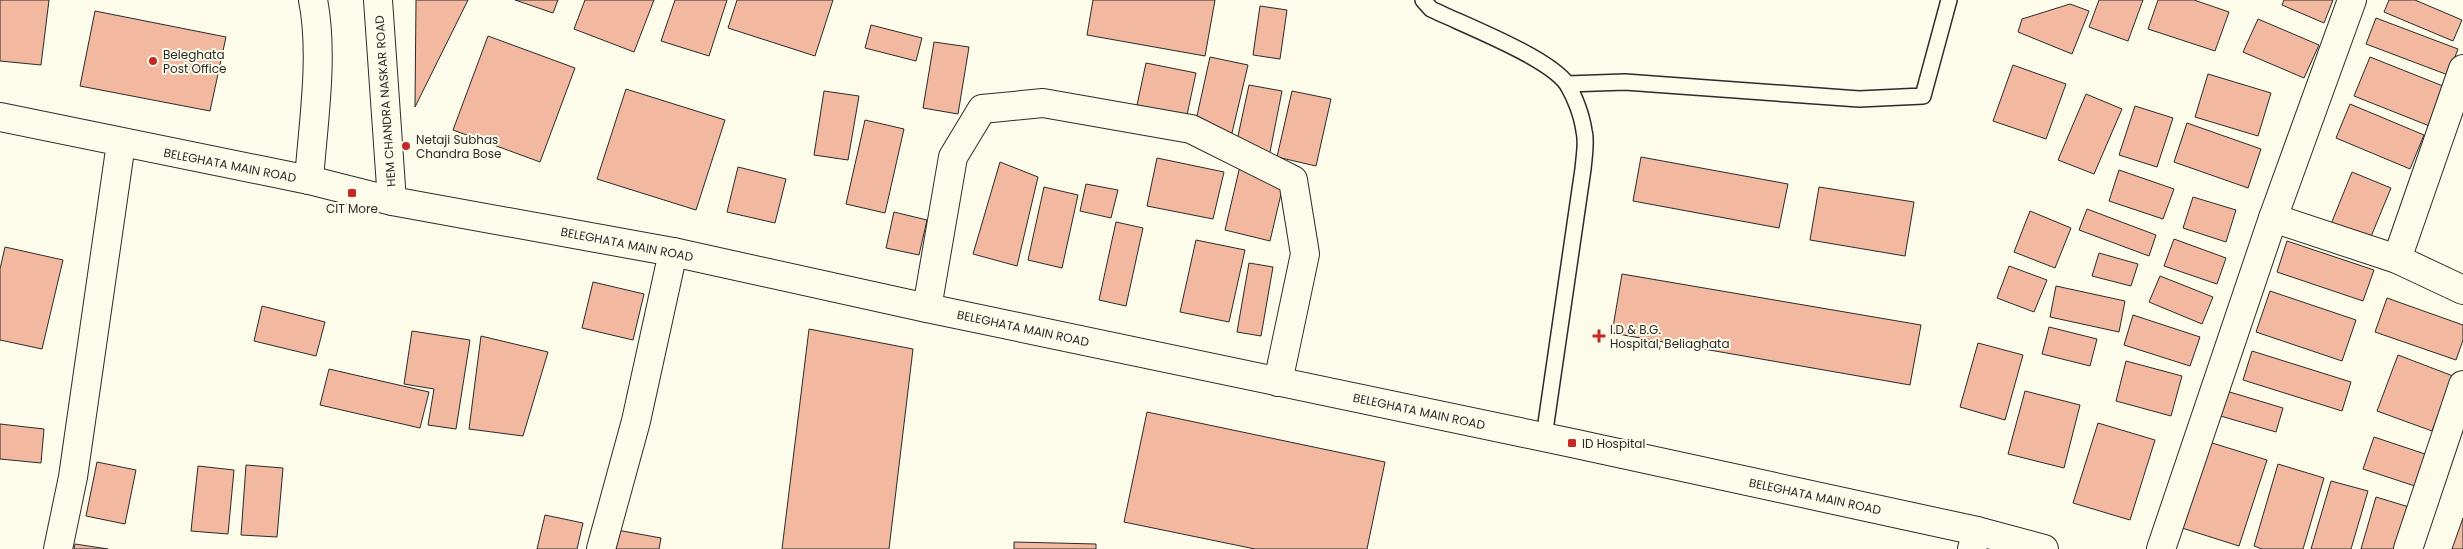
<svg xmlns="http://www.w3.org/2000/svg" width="2463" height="549" font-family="Poppins,sans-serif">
  <rect width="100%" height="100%" fill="#fdfbea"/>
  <!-- building -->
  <g fill="#f2b8a0" stroke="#2b2b2b">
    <polygon points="0,0 49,0 41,65 0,61"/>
    <polygon points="416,0 468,0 415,107"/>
    <polygon points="515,0 558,0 553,13"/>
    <polygon points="585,0 654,0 634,52 574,29"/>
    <polygon points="675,0 727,0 709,56 661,41"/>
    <polygon points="737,0 833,0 815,56 728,28"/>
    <polygon points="1093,0 1215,0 1205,56 1087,35"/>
    <polygon points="2099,0 2143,0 2128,41 2089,27"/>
    <polygon points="2158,0 2194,0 2229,12 2215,51 2148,29"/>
    <polygon points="2284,0 2333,0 2324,23 2282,5"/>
    <polygon points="2389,0 2415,0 2462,20 2453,41 2384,12"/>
    <polygon points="2070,4 2089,11 2072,54 2018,32 2022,19"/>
    <polygon points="1260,6 1287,10 1280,59 1253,55"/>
    <polygon points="95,11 226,37 210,111 80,86"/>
    <polygon points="2376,18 2458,49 2448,75 2366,44"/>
    <polygon points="2258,19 2319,45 2304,78 2243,52"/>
    <polygon points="871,25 922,38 916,61 865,48"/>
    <polygon points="488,36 575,68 540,162 453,130"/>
    <polygon points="934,42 969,47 958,114 923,108"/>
    <polygon points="1210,57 1248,65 1232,133 1195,125"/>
    <polygon points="2370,57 2448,88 2432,127 2354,96"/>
    <polygon points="1146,63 1196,73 1187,115 1137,105"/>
    <polygon points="2013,65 2066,84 2046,139 1993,121"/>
    <polygon points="2208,74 2271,93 2258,136 2195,117"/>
    <polygon points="1249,85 1282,91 1269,157 1235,150"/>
    <polygon points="626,89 725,120 696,210 597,179"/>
    <polygon points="824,91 859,96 848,160 814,155"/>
    <polygon points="1292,91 1331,99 1316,166 1277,157"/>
    <polygon points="2086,94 2122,109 2094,174 2058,160"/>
    <polygon points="2350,104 2424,135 2410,169 2336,138"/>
    <polygon points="2135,106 2173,118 2157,167 2119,155"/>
    <polygon points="865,120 904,129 885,213 846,204"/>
    <polygon points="2187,123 2261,149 2248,188 2174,162"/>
    <polygon points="1641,157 1788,184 1779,228 1633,201"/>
    <polygon points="1157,158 1224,172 1213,219 1147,206"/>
    <polygon points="1000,162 1038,177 1017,266 973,254"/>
    <polygon points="1240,166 1285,177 1270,241 1225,230"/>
    <polygon points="738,167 786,179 775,223 727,212"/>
    <polygon points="2119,170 2174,189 2163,219 2109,201"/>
    <polygon points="2352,172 2391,188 2370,239 2331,224"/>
    <polygon points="1086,184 1118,190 1111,218 1080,211"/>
    <polygon points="1044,187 1078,195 1062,268 1028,260"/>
    <polygon points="1819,187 1914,202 1905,256 1810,240"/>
    <polygon points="2193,197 2236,210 2226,242 2183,228"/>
    <polygon points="2087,209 2156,235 2149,256 2079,230"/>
    <polygon points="2030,211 2071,228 2055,268 2014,252"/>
    <polygon points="894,212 927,220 919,255 886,248"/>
    <polygon points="1116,222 1143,228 1126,306 1099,300"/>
    <polygon points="2174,239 2226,258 2217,284 2164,266"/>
    <polygon points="1196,240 1245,250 1229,322 1180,312"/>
    <polygon points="2287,241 2374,270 2363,301 2277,272"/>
    <polygon points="5,247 63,260 42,349 0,340 0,269"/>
    <polygon points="2099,253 2138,264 2131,286 2092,276"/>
    <polygon points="1249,263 1273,267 1261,336 1237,332"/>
    <polygon points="2009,266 2047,280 2034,312 1997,298"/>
    <polygon points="1622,274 1921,325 1910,385 1612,333"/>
    <polygon points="2160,276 2213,297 2202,324 2149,302"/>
    <polygon points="593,282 644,294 633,340 582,328"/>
    <polygon points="2056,286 2125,301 2119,332 2050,317"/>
    <polygon points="2270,291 2356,320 2342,361 2256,332"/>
    <polygon points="2387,298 2463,325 2463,340 2456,360 2375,332"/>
    <polygon points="262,306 325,322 316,356 254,341"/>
    <polygon points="2133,315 2200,337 2190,366 2124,345"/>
    <polygon points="2049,327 2097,339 2090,366 2042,354"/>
    <polygon points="809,329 913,349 889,549 782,549"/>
    <polygon points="412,331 470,340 456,429 428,425 434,389 404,384"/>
    <polygon points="481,336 548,352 523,436 469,429"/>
    <polygon points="1978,343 2023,355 2005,420 1960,407"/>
    <polygon points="2252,351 2351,382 2342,411 2243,380"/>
    <polygon points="2398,355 2453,376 2432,431 2377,411"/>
    <polygon points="2126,361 2182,376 2171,416 2116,401"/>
    <polygon points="329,369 429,392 420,428 320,405"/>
    <polygon points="2223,390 2283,408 2276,432 2217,415"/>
    <polygon points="2025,391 2080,405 2064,468 2008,454"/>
    <polygon points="1147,412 1385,462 1367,549 1255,549 1124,522"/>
    <polygon points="2098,423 2155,440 2130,520 2073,503"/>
    <polygon points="0,424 44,429 41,463 0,459"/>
    <polygon points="2374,437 2431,456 2421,488 2363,469"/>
    <polygon points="2209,442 2267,460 2239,546 2182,528"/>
    <polygon points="97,462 136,470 125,524 86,516"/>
    <polygon points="2278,464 2324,478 2303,549 2262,549 2254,546"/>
    <polygon points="246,465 283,468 277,537 241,535"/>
    <polygon points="198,466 234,470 228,534 191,531"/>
    <polygon points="2331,481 2368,491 2351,549 2311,549"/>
    <polygon points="2376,497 2409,507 2397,549 2361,549"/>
    <polygon points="545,515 583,523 577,549 537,549"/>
    <polygon points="2463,518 2463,549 2452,549"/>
    <polygon points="617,530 661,538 659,549 613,549"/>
    <polygon points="1014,542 1096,544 1096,549 1014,549"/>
    <polygon points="75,544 108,549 74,549"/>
  </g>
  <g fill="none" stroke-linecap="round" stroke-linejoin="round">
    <!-- lane casing -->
    <g stroke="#2b2b2b" stroke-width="18">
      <g id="lane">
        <path d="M1423 0 1431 9C1464 25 1548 57 1567 84 1575 97 1582 116 1584 131 1587 142 1584 157 1583 169L1544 437"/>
        <polyline points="1567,84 1625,82 1859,99 1923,96 1949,0"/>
      </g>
    </g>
    <!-- street casing -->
    <g stroke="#2b2b2b" stroke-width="30">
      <g id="street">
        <polyline points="2463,69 2397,259 2463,290"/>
        <polyline points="2273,218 2352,0"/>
        <polyline points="927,308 953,157 982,109 1043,103 1191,129 1293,180 1305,254 1278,382"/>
        <polyline points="58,549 73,477 121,143"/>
        <polyline points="601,549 636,421 673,252"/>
        <polyline points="1972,549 1977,531"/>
        <polyline points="2161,549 2273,218 2397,259"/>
        <polyline points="2408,549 2463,385"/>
      </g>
    </g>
    <!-- secondary casing -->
    <g stroke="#2b2b2b" stroke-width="30">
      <g id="secondary">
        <polyline points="378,0 392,201"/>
        <polyline points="0,117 309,180 392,201 673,252 927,308 1572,443 1977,531 2044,549"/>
        <path d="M309 180C313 124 324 55 313 0"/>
      </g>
    </g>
    <!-- lane -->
    <use href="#lane" stroke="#fdfbea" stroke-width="15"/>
    <!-- street -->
    <use href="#street" stroke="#fdfbea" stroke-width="28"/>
    <!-- secondary -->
    <use href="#secondary" stroke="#fdfbea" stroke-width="28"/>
  </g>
  <!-- markers -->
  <g fill="#c62828" stroke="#fdfbea" stroke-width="2">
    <circle cx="153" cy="61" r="5"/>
    <circle cx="406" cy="146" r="5"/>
    <rect x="347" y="188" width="10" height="10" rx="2.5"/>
    <path d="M1596.5 328.5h5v5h5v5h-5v5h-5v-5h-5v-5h5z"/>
    <rect x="1567" y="438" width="10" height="10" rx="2.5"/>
  </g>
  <g text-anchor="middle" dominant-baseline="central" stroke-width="4" stroke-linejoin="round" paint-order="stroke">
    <!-- poi labels -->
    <g font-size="12" fill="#2b2b2b" stroke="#fdfbea" text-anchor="start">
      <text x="163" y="54">Beleghata<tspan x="163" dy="14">Post Office</tspan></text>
      <text x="416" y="139">Netaji Subhas<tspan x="416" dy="14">Chandra Bose</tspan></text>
      <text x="352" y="208" text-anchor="middle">CIT More</text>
      <text x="1610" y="329">I.D &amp; B.G.<tspan x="1610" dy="14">Hospital, Beliaghata</tspan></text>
      <text x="1582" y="443">ID Hospital</text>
    </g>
    <!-- street labels -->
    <g font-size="12" fill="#2b2b2b" stroke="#fdfbea">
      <text transform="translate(385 101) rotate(-94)">HEM CHANDRA NASKAR ROAD</text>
      <text transform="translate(230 165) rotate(11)">BELEGHATA MAIN ROAD</text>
      <text transform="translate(627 244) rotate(11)">BELEGHATA MAIN ROAD</text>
      <text transform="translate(1023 328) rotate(12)">BELEGHATA MAIN ROAD</text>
      <text transform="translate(1419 411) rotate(12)">BELEGHATA MAIN ROAD</text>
      <text transform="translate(1815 496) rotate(12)">BELEGHATA MAIN ROAD</text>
    </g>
  </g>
</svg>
